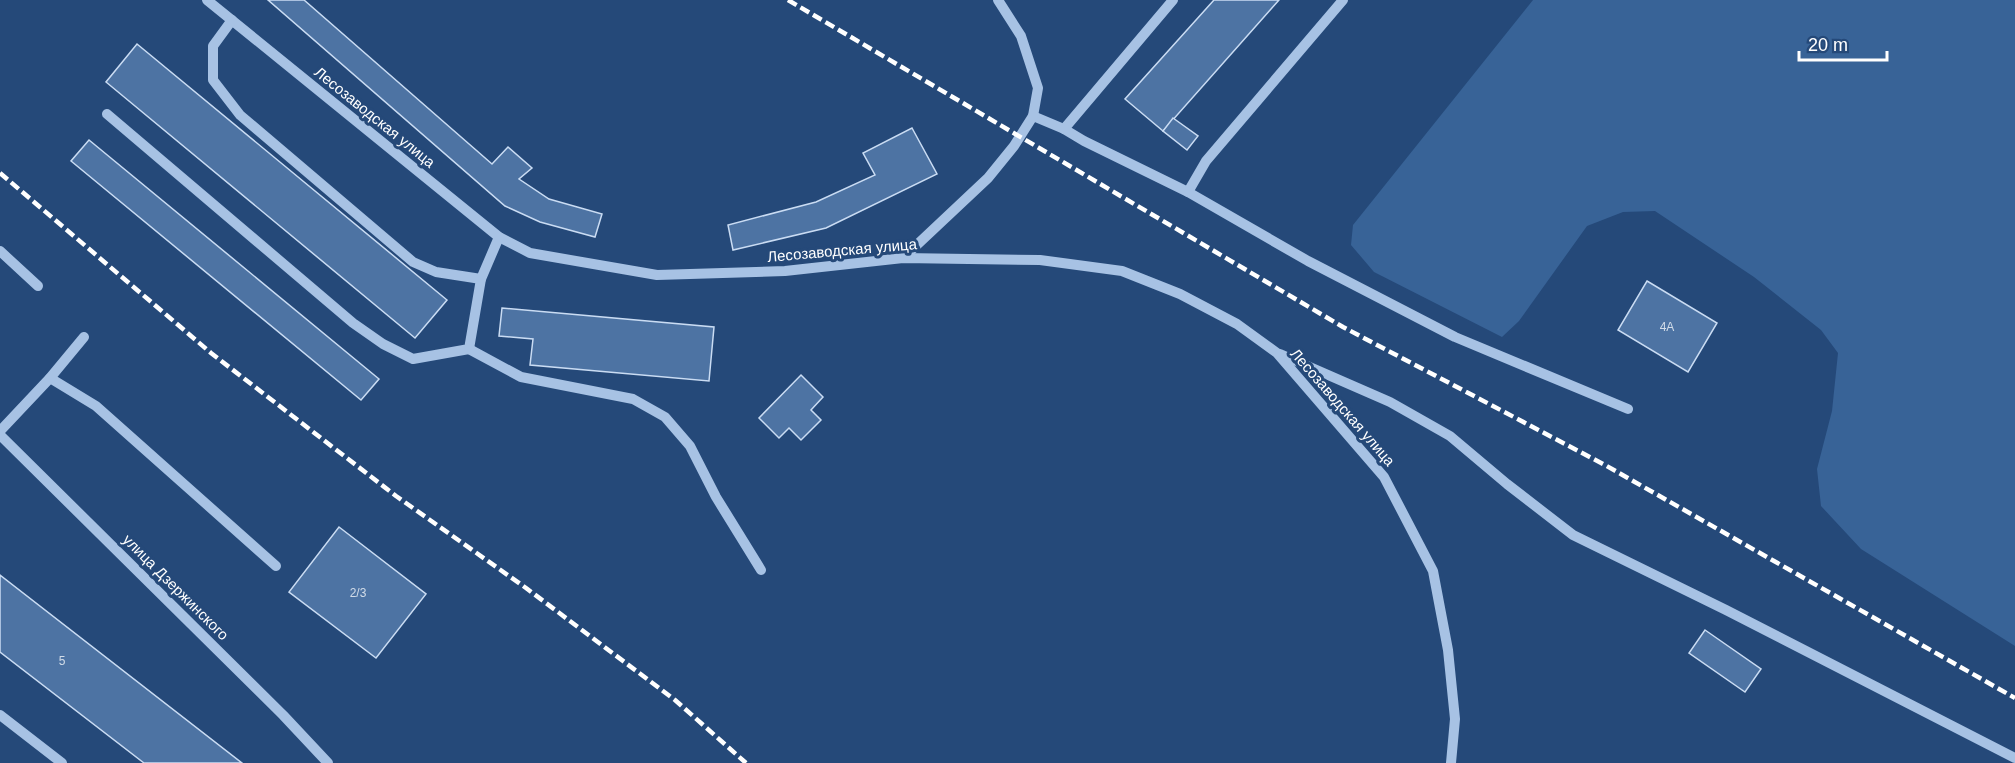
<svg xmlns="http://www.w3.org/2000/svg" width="2015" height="763" font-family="Arial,sans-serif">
  <rect width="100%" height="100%" fill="#254979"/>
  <!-- green -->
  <polygon fill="#386397" points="1533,0 2015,0 2015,646 1861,549 1821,506 1817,469 1832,411 1838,353 1821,330 1754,277 1655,211 1623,212 1587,226 1519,321 1502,337 1374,272 1351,245 1353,225"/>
  <!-- building -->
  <g fill="#4d73a3" stroke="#cadcf3" stroke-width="1.5">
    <polygon points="268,0 304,0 492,164 508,147 532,168 519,179 549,199 602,214 595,237 540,222 505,206"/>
    <polygon points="1214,0 1279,0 1163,131 1125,99"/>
    <polygon points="137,44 447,300 415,338 106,82"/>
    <polygon points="1173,118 1198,136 1187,150 1163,131"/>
    <polygon points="912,128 937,174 826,228 733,250 728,225 816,202 875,175 863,153"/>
    <polygon points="89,140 379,379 361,400 71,161"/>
    <polygon points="1647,281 1717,323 1688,372 1618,330"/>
    <polygon points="502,308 714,327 709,381 530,365 533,339 499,336"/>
    <polygon points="801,375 823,397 811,410 821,420 801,440 789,428 779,438 759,418"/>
    <polygon points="339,527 426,594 376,658 289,592"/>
    <polygon points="0,575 242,763 144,763 0,652"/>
    <polygon points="1705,630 1761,669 1745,692 1689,653"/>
  </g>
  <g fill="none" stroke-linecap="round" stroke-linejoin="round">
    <!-- minor -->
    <g stroke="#a7c2e4" stroke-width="10">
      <polyline points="207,0 499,237 530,253 657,275 785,271 903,258 1040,260 1122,271 1180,294 1237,324 1277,353 1384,477 1433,571 1448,650 1455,719 1451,763"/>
      <polyline points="232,20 213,46 213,80 240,115 413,262 436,272 481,279"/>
      <polyline points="107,114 353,323 383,344 413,359 469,349 481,279 499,237"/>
      <polyline points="1033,116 1064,129 1084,141 1188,192 1308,261 1455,337 1628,409"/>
      <polyline points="1064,129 1173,0"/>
      <polyline points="1188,192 1206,161 1343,0"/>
      <polyline points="0,251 38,286"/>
      <polyline points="903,258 988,178 1014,146 1033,116 1038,88 1021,36 998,0"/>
      <polyline points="469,349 521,377 633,399 665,417 690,446 716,497 761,570"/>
      <polyline points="1280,354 1390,402 1450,436 1507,484 1573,535 1726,610 2015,758"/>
      <polyline points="50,378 96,406 276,566"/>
      <polyline points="0,431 50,378 84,337"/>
      <polyline points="0,435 283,715 328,763"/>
      <polyline points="0,715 62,763"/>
    </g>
    <!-- rail -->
    <g stroke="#fff" stroke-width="4.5" stroke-dasharray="10 4.5" stroke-linecap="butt">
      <polyline points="788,0 1343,327 1605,465 2015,698"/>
      <polyline points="0,173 211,353 396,496 526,588 675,700 746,763"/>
    </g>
  </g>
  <g text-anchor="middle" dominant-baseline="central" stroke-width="6" stroke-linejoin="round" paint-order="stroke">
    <!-- number labels -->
    <g font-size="12" fill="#d2dce8">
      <text x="1667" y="327">4А</text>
      <text x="358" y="593">2/3</text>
      <text x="62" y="661">5</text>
    </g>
    <!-- street labels -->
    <g font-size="15" fill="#fff" stroke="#254979">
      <text transform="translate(375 117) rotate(39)">Лесозаводская улица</text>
      <text transform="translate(842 250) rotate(-5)">Лесозаводская улица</text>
      <text transform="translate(1343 407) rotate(49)">Лесозаводская улица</text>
      <text transform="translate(176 587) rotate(45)">улица Дзержинского</text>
    </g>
  </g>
  <!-- scale -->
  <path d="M1799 51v9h88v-9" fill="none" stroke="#ffffff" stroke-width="3"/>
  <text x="1808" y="51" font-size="18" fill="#ffffff" stroke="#254979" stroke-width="4.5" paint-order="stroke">20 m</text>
</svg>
